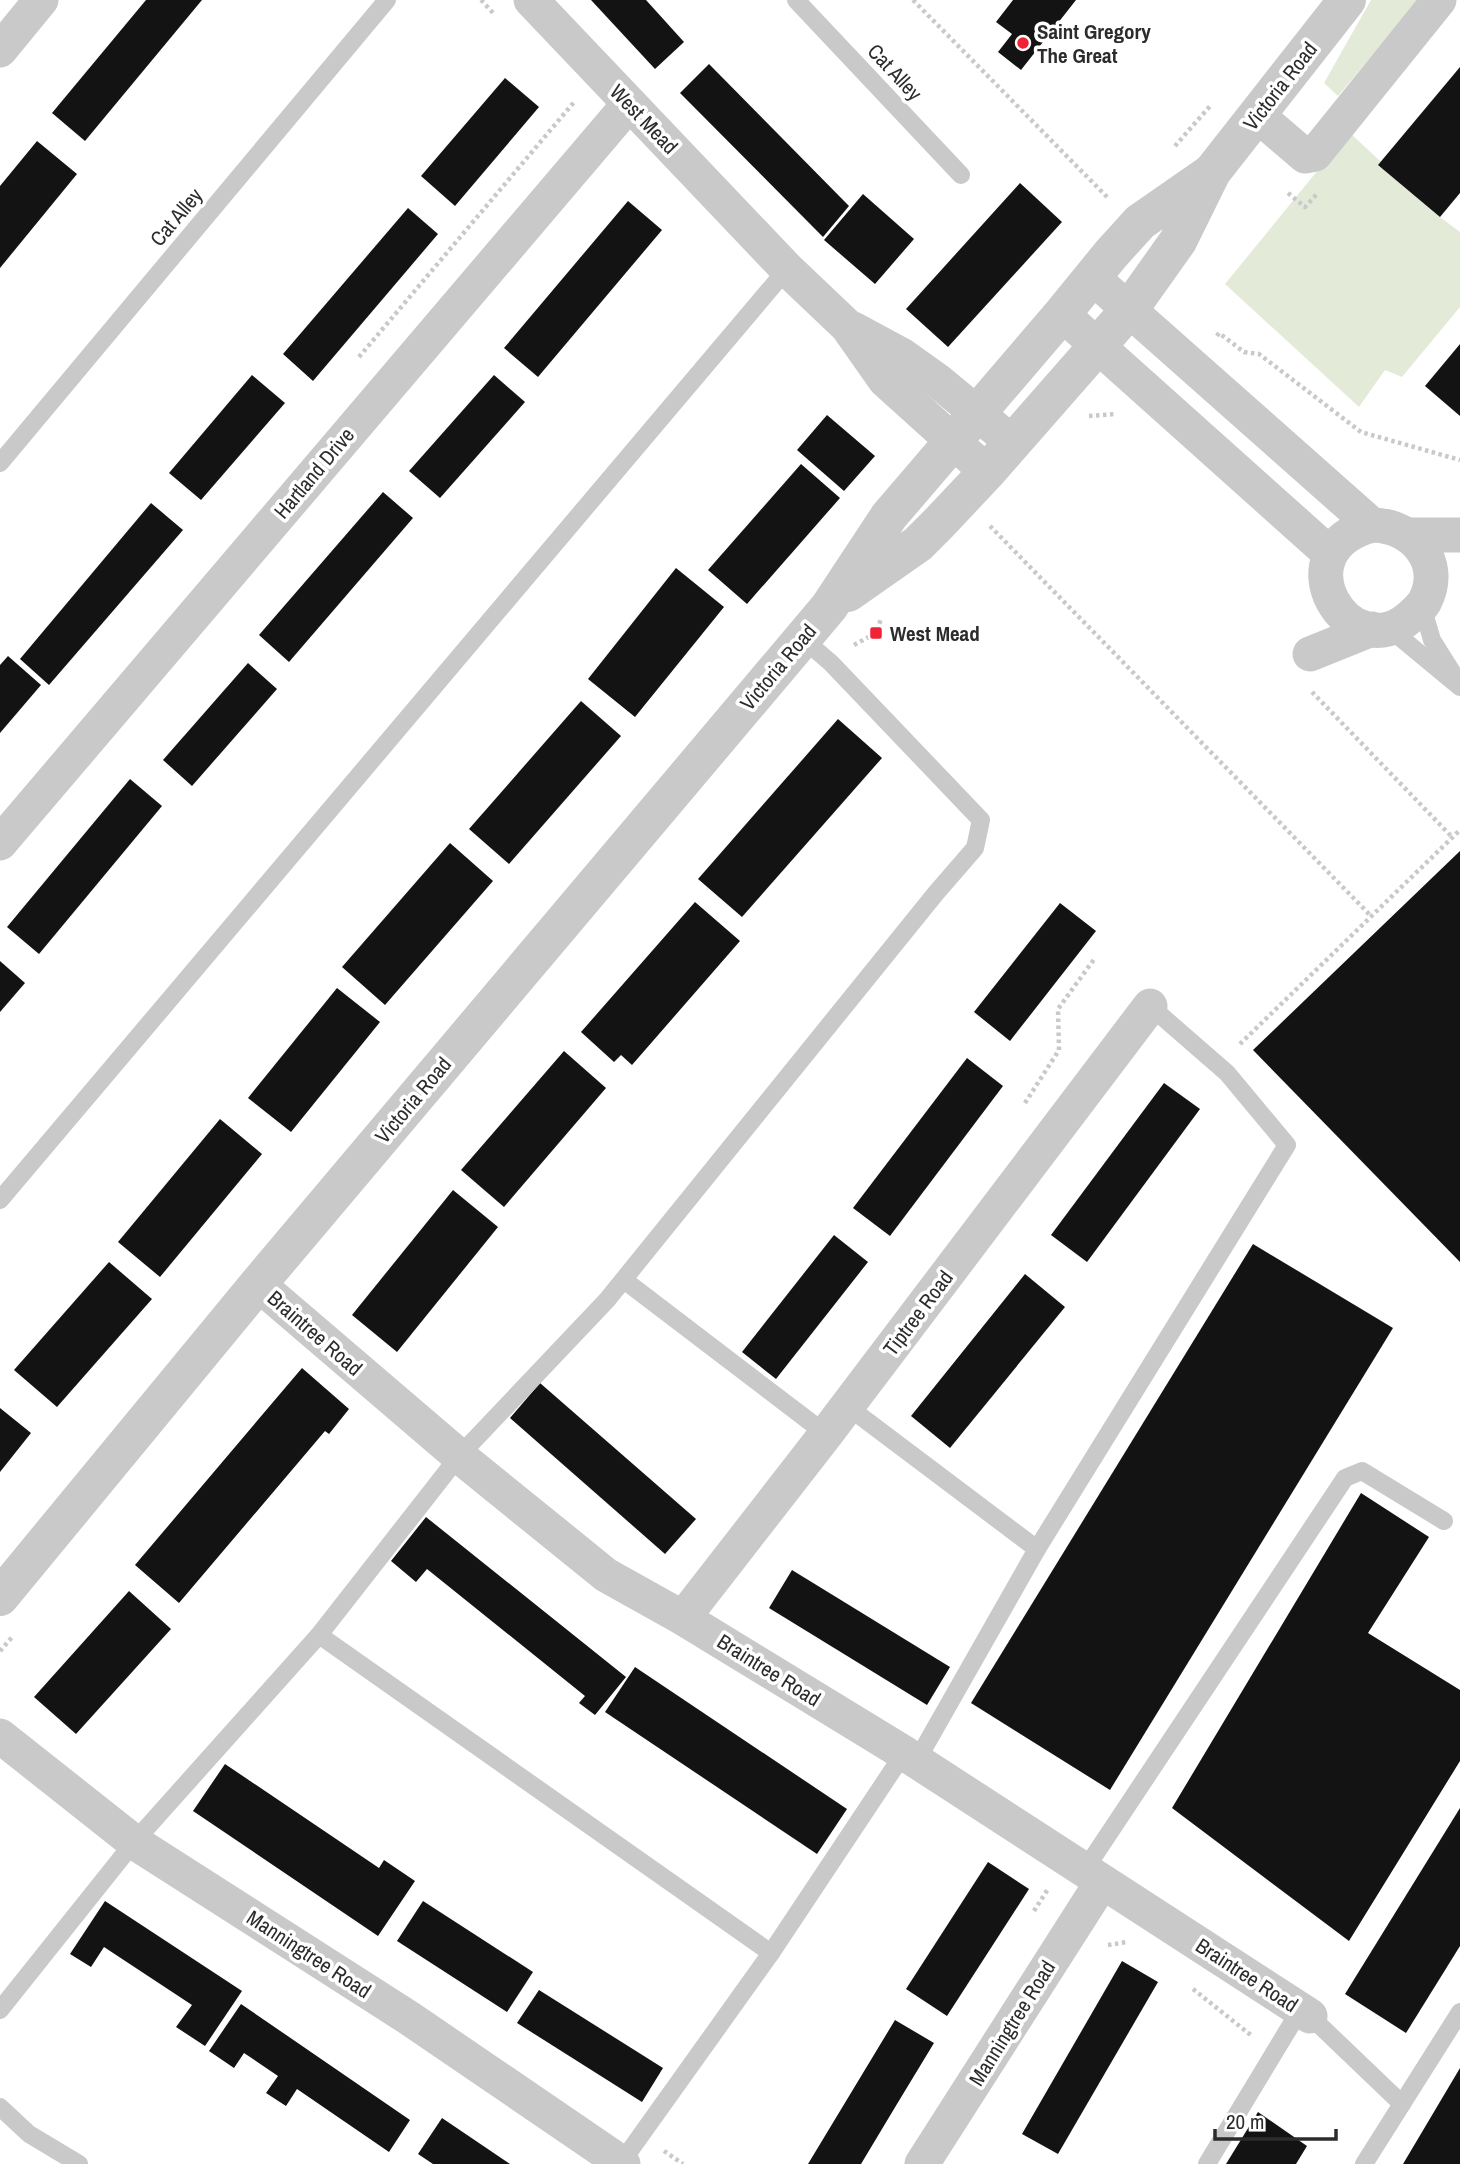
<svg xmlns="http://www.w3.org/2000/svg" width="1460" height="2164" font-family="'Archivo Narrow',sans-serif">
  <rect width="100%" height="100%" fill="#fff"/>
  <!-- green -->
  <g fill="#e3ebd8">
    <polygon points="1371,0 1418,0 1338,96 1324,83"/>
    <polygon points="1349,132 1440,217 1460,232 1460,307 1402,377 1385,370 1359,407 1225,284"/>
  </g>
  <!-- building -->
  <g fill="#131313">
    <polygon points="146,0 202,0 85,141 52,113"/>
    <polygon points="591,0 646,0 684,42 655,69"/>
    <polygon points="1013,0 1076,0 1021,70 998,52 1012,34 996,22"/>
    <polygon points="709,64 849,206 823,237 680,93"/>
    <polygon points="1460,67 1460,193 1440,217 1378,165"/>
    <polygon points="505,78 539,107 455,206 421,176"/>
    <polygon points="37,141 77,174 0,268 0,186"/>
    <polygon points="1020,183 1062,222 948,347 906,309"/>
    <polygon points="863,194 914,239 875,284 824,240"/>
    <polygon points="628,201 662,230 538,377 504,348"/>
    <polygon points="408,208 438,234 313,381 283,354"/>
    <polygon points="1460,344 1460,416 1425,386"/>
    <polygon points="252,375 285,403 201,500 169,473"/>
    <polygon points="494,375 525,402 440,498 409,471"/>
    <polygon points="827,415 875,456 844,491 797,450"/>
    <polygon points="801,464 840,498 747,604 708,570"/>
    <polygon points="383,492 413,518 289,662 259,635"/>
    <polygon points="151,503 183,530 49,685 20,659"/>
    <polygon points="676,568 724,607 635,717 588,679"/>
    <polygon points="8,656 41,685 0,733 0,665"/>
    <polygon points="248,663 277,689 192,786 163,760"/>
    <polygon points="581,701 621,736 509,864 469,829"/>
    <polygon points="838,719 882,758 742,917 698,879"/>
    <polygon points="130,779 162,806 39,954 7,927"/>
    <polygon points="450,843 493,881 385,1005 342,967"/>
    <polygon points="1460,851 1460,1262 1253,1050"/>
    <polygon points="695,902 740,941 632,1065 621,1055 614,1062 581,1032"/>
    <polygon points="1060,903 1096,931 1010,1041 974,1012"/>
    <polygon points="0,961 25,983 0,1012"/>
    <polygon points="337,988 380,1022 291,1132 248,1098"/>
    <polygon points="564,1051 606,1088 504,1207 461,1170"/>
    <polygon points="967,1058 1003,1086 890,1236 853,1208"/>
    <polygon points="1164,1083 1200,1109 1087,1262 1051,1235"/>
    <polygon points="220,1119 262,1154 160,1277 118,1242"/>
    <polygon points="453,1190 498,1227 397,1352 352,1315"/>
    <polygon points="834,1235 868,1262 776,1379 742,1352"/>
    <polygon points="1253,1244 1393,1328 1110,1790 971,1703"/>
    <polygon points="109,1262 152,1299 57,1407 14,1370"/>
    <polygon points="1025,1274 1065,1307 950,1448 911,1416"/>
    <polygon points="302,1368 349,1409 329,1434 325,1431 179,1603 135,1565"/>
    <polygon points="540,1383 696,1519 665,1554 510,1418"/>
    <polygon points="0,1408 31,1433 0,1472"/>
    <polygon points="1361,1493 1429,1537 1368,1633 1460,1690 1460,1761 1349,1941 1172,1808"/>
    <polygon points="426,1517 626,1677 595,1715 579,1703 585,1696 427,1569 416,1582 391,1561"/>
    <polygon points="792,1570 950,1667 927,1705 769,1608"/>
    <polygon points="129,1591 171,1629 76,1734 34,1697"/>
    <polygon points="635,1667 847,1809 817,1854 605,1712"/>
    <polygon points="225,1764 379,1868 384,1860 415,1881 378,1936 193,1811"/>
    <polygon points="1460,1808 1460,1946 1406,2033 1345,1994"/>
    <polygon points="988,1862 1029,1889 947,2016 906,1989"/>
    <polygon points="105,1901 242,1991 205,2046 176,2027 192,2005 104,1947 91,1967 70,1954"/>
    <polygon points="423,1901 533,1972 507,2012 397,1941"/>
    <polygon points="1122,1961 1158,1982 1058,2154 1022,2134"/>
    <polygon points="539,1990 663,2068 642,2102 517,2023"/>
    <polygon points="241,2004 410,2120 389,2152 297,2089 286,2106 266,2093 278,2076 244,2053 234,2068 209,2051"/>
    <polygon points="895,2020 934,2043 897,2104 861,2164 808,2164"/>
    <polygon points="1460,2068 1460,2164 1403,2164"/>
    <polygon points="1258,2112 1307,2146 1296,2164 1226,2164"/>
    <polygon points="442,2118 510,2164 433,2164 418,2154"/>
  </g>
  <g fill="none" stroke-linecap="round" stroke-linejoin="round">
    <!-- path -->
    <g stroke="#c9c9c9" stroke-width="4.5" stroke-dasharray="3.5 3.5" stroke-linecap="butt">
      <polyline points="481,0 495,15"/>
      <polyline points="913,0 1109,199"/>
      <polyline points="1175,146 1211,105"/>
      <polyline points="1288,193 1305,207 1317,194"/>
      <polyline points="1217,336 1219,333 1244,352 1259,354 1361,432 1460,460"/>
      <polyline points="359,357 575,101"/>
      <polyline points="1089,416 1115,414"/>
      <polyline points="990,526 1371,916"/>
      <polyline points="854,645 876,633 881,619"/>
      <polyline points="1312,692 1452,837"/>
      <polyline points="1240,1044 1460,830"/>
      <polyline points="1025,1103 1059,1050 1058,1009 1095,958"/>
      <polyline points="0,1651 13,1636"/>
      <polyline points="1034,1911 1048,1889"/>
      <polyline points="1108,1945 1127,1942"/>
      <polyline points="1193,1989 1252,2036"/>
      <polyline points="664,2151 683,2164"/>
    </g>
    <!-- service -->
    <g stroke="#c9c9c9" stroke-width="18">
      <polyline points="796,0 961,175"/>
      <polyline points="0,463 387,0"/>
      <polyline points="1422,606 1432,640 1454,675"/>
      <polyline points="1390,629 1460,687"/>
      <polyline points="0,1200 787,269"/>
      <polyline points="624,1280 826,1434"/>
      <polyline points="847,1406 1037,1549"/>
      <polyline points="319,1635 771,1953"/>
      <polyline points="916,1762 1037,1549 1287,1145 1227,1073 1150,1006"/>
      <polyline points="1084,1871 1345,1478 1362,1471 1444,1521"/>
      <polyline points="0,2010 134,1842 319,1635 459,1456 607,1300 936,893 975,848 981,820 831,663 802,638"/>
      <polyline points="1310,2016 1402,2104"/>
      <polyline points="0,2107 29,2134 79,2164"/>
      <polyline points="621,2163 771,1953 904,1753"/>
      <polyline points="1207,2164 1300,2010"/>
      <polyline points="1364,2164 1460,2012"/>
    </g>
    <!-- minor -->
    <g stroke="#c9c9c9" stroke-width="35">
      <polyline points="531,0 787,269 847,326 885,380 987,472"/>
      <polyline points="0,50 41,0"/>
      <polyline points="1257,115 1305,156 1315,154 1439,0"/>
      <polyline points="1092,277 1372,525"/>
      <polyline points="1062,314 1329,553"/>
      <polyline points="853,329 903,356 938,381 1013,443"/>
      <path d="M1372 525C1412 525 1445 561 1425 601 1421 608 1416 612 1410 617 1350 670 1276 551 1372 525Z"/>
      <polyline points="1409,535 1460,535"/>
      <polyline points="1310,654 1372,629"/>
      <polyline points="0,843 629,104"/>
      <polyline points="258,1284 459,1456 606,1575 683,1618 904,1753 1310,2016"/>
      <polyline points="683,1618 826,1434 1150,1006"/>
      <polyline points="0,1736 134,1842 409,2018 623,2164"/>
      <polyline points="922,2164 1102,1882"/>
    </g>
    <!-- tertiary -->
    <g stroke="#c9c9c9" stroke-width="38">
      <polyline points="848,593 918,544 939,523 987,472 1129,310 1178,241 1212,172 1347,0"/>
      <polyline points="0,1597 258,1284 829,607 889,516 1062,314 1111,254 1140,222 1212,172"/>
    </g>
  </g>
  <!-- markers -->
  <g fill="#ef2335" stroke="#fff" stroke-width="2.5">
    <circle cx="1023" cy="43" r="7"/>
    <rect x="869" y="626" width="14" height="14" rx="3.5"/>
  </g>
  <g text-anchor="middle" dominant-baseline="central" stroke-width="7" stroke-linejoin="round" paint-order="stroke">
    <!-- poi labels -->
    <g font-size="21" font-weight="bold" fill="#2c2c2c" stroke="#fff" text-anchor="start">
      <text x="1037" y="31">Saint Gregory<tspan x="1037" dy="24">The Great</tspan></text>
      <text x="890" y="633">West Mead</text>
    </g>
    <!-- street labels -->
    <g font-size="21" fill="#2c2c2c" stroke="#fff">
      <text transform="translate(895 72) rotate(47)">Cat Alley</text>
      <text transform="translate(1280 86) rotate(-52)">Victoria Road</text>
      <text transform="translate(644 119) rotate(46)">West Mead</text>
      <text transform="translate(176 217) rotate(-50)">Cat Alley</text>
      <text transform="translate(314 473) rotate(-50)">Hartland Drive</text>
      <text transform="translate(778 667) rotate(-50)">Victoria Road</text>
      <text transform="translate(413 1100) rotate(-50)">Victoria Road</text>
      <text transform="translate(918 1313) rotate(-53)">Tiptree Road</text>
      <text transform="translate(315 1333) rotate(41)">Braintree Road</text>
      <text transform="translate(769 1670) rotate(32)">Braintree Road</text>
      <text transform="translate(309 1954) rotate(33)">Manningtree Road</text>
      <text transform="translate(1247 1975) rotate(33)">Braintree Road</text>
      <text transform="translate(1012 2023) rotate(-58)">Manningtree Road</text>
    </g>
  </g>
  <!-- scale -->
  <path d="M1215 2129v10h121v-10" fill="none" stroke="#2c2c2c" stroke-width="3.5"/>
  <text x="1226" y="2129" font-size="21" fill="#2c2c2c" stroke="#ffffff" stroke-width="5" paint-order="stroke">20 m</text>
</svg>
